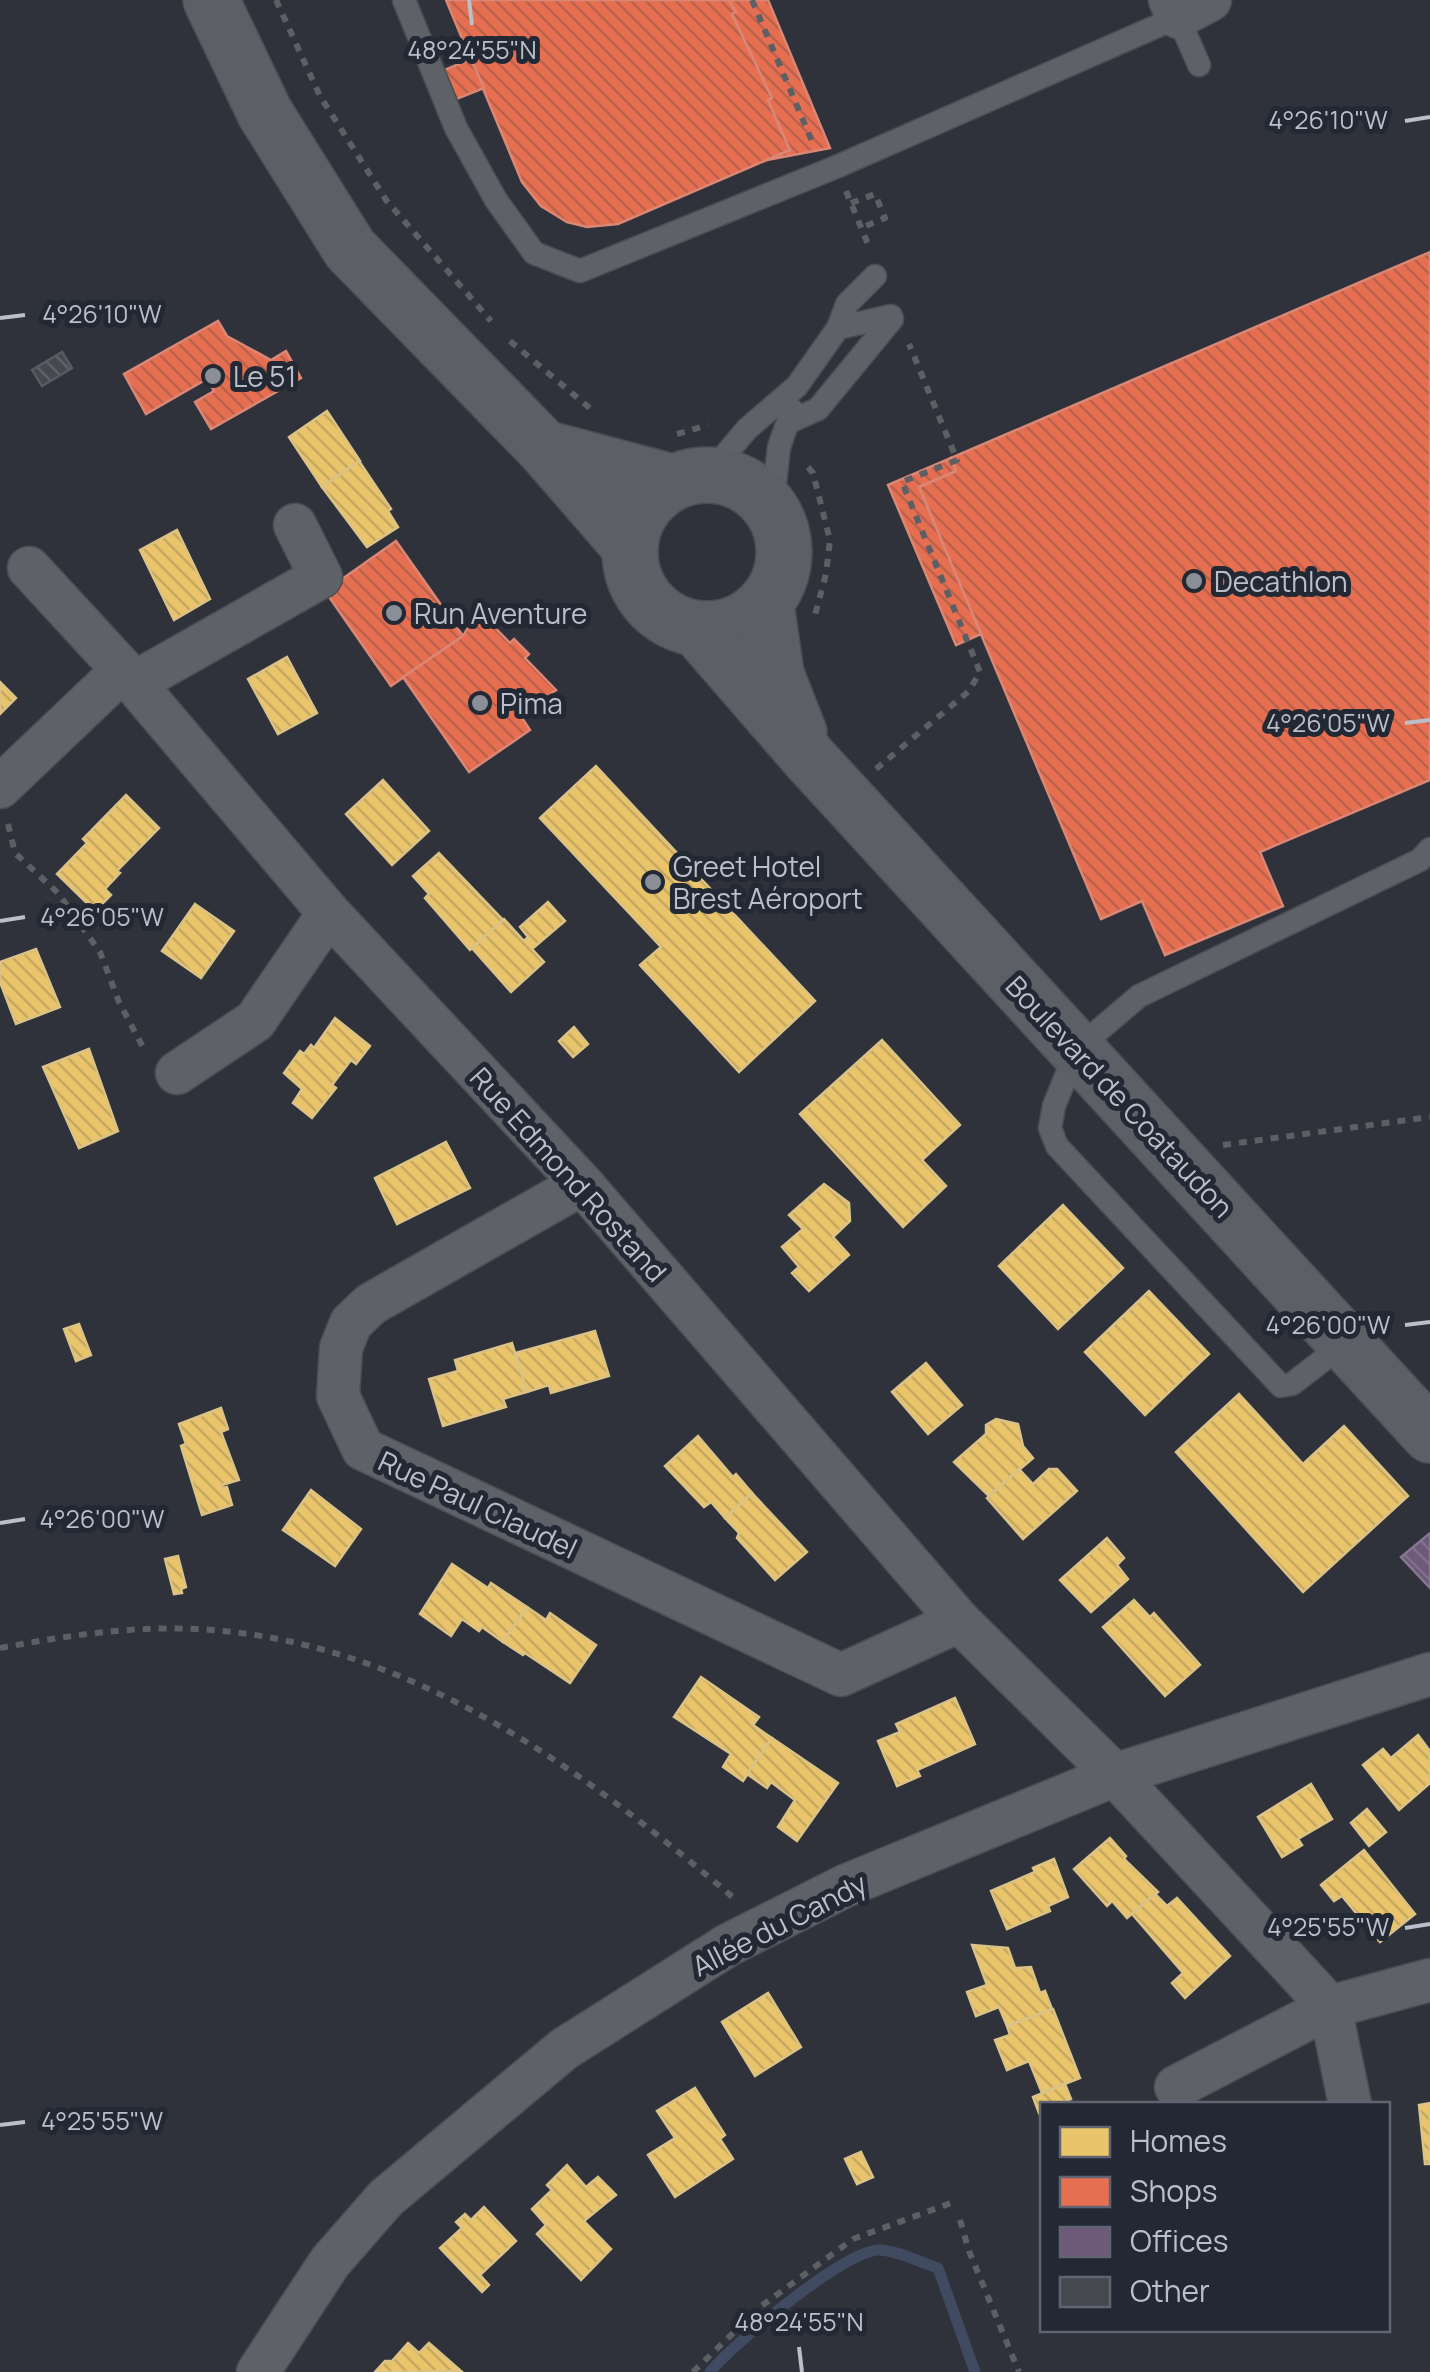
<svg xmlns="http://www.w3.org/2000/svg" width="1430" height="2372" font-family="Manrope,sans-serif">
  <defs>
    <pattern id="homes-back-hatch" width="6" height="6" patternUnits="userSpaceOnUse" patternTransform="scale(2.5)"><rect width="6" height="6" fill="#e9c46a"/><path d="M-1 5l2 2M0 0l6 6M5-1l2 2" fill="none" stroke="#c6a861"/></pattern>
    <pattern id="shops-back-hatch" width="6" height="6" patternUnits="userSpaceOnUse" patternTransform="scale(2.5)"><rect width="6" height="6" fill="#e76f51"/><path d="M-1 5l2 2M0 0l6 6M5-1l2 2" fill="none" stroke="#bb624c"/></pattern>
    <pattern id="offices-back-hatch" width="6" height="6" patternUnits="userSpaceOnUse" patternTransform="scale(2.5)"><rect width="6" height="6" fill="#6d597a"/><path d="M-1 5l2 2M0 0l6 6M5-1l2 2" fill="none" stroke="#806f8c"/></pattern>
    <pattern id="building-back-hatch" width="6" height="6" patternUnits="userSpaceOnUse" patternTransform="scale(2.5)"><rect width="6" height="6" fill="#45484f"/><path d="M-1 5l2 2M0 0l6 6M5-1l2 2" fill="none" stroke="#5e6167"/></pattern>
  </defs>
  <rect width="100%" height="100%" fill="#2f323a"/>
  <!-- homes -->
  <g fill="url(#homes-back-hatch)" stroke="#dbc286" stroke-width="2.5">
    <polygon points="327,411 360,461 322,487 289,437"/>
    <polygon points="359,461 391,509 388,511 398,527 367,547 322,487"/>
    <polygon points="177,530 210,599 174,620 140,550"/>
    <polygon points="287,657 317,713 278,734 248,679"/>
    <polygon points="0,682 16,698 0,714"/>
    <polygon points="596,766 815,1001 739,1072 640,965 661,947 540,818"/>
    <polygon points="383,780 429,831 392,865 346,814"/>
    <polygon points="126,795 159,828 117,871 120,873 105,889 111,895 95,911 57,874 87,843 83,839"/>
    <polygon points="439,853 503,920 470,950 425,898 429,894 413,876"/>
    <polygon points="548,902 565,921 532,949 544,962 511,992 472,948 504,919 524,941 528,937 520,927"/>
    <polygon points="195,904 234,931 201,978 162,951"/>
    <polygon points="36,949 60,1007 16,1024 0,982 0,962"/>
    <polygon points="335,1018 370,1046 356,1064 351,1060 332,1085 336,1088 312,1118 293,1103 302,1089 284,1073 300,1051 304,1054 311,1045 314,1048"/>
    <polygon points="574,1027 588,1044 573,1057 559,1041"/>
    <polygon points="882,1040 960,1125 922,1160 946,1186 903,1227 800,1114"/>
    <polygon points="89,1049 118,1131 79,1148 43,1067"/>
    <polygon points="446,1142 470,1188 397,1224 375,1178"/>
    <polygon points="824,1184 849,1203 850,1221 833,1237 849,1255 809,1291 792,1273 799,1267 782,1247 803,1229 789,1215"/>
    <polygon points="1063,1205 1123,1268 1058,1329 999,1266"/>
    <polygon points="1149,1291 1209,1354 1145,1415 1085,1352"/>
    <polygon points="79,1324 91,1355 76,1361 64,1329"/>
    <polygon points="595,1331 609,1376 551,1393 549,1385 527,1392 515,1353"/>
    <polygon points="512,1343 527,1392 503,1399 506,1407 443,1426 429,1379 458,1371 455,1360"/>
    <polygon points="926,1363 962,1405 928,1434 892,1392"/>
    <polygon points="1239,1394 1303,1464 1344,1426 1408,1496 1303,1592 1176,1452"/>
    <polygon points="221,1408 228,1429 221,1432 239,1480 222,1485 222,1488 227,1487 232,1505 202,1515 181,1446 186,1444 179,1424"/>
    <polygon points="996,1419 1018,1424 1023,1446 1033,1458 989,1496 954,1462 986,1434 986,1425"/>
    <polygon points="698,1436 733,1477 736,1474 752,1493 725,1518 711,1502 704,1507 665,1466"/>
    <polygon points="1019,1469 1033,1484 1049,1469 1057,1469 1077,1491 1023,1539 987,1498"/>
    <polygon points="311,1490 361,1529 335,1566 283,1530"/>
    <polygon points="752,1493 807,1552 775,1580 737,1538 739,1533 725,1518"/>
    <polygon points="1107,1538 1124,1558 1117,1565 1128,1579 1091,1612 1060,1580"/>
    <polygon points="178,1556 186,1587 181,1589 182,1593 174,1594 165,1559"/>
    <polygon points="452,1564 488,1588 491,1583 527,1607 503,1642 482,1627 479,1631 462,1619 451,1636 420,1614"/>
    <polygon points="1134,1600 1150,1617 1154,1613 1200,1665 1165,1696 1103,1627"/>
    <polygon points="527,1607 546,1620 550,1613 596,1645 570,1683 525,1653 523,1655 503,1642"/>
    <polygon points="701,1677 759,1717 753,1725 772,1738 743,1781 723,1767 731,1754 674,1717"/>
    <polygon points="955,1698 975,1744 917,1770 920,1776 897,1786 878,1741 900,1732 896,1724"/>
    <polygon points="1418,1735 1430,1751 1430,1783 1399,1810 1363,1765 1383,1749 1391,1758"/>
    <polygon points="772,1738 838,1783 797,1841 778,1827 795,1800 771,1782 767,1788 747,1774"/>
    <polygon points="1311,1784 1332,1819 1298,1839 1302,1845 1282,1857 1258,1817"/>
    <polygon points="1367,1809 1386,1832 1369,1846 1351,1823"/>
    <polygon points="1110,1838 1126,1856 1124,1859 1158,1892 1127,1918 1112,1901 1107,1906 1074,1869"/>
    <polygon points="1364,1850 1415,1914 1380,1942 1342,1896 1334,1901 1321,1885"/>
    <polygon points="1054,1859 1068,1897 1048,1906 1050,1911 1007,1929 991,1891 1035,1872 1033,1868"/>
    <polygon points="1155,1894 1167,1906 1177,1898 1230,1956 1185,1998 1172,1983 1183,1973 1132,1914"/>
    <polygon points="972,1945 1008,1948 1015,1968 1031,1967 1040,1993 1045,1991 1052,2009 1007,2026 999,2007 976,2016 967,1992 987,1985"/>
    <polygon points="768,1993 801,2047 755,2076 722,2022"/>
    <polygon points="1053,2009 1080,2078 1042,2093 1029,2061 1007,2070 995,2040 1010,2035 1007,2026"/>
    <polygon points="1065,2084 1071,2099 1059,2104 1042,2104 1042,2111 1039,2113 1033,2097"/>
    <polygon points="695,2088 725,2135 720,2139 733,2159 675,2197 648,2155 675,2138 657,2111"/>
    <polygon points="1430,2103 1430,2164 1425,2164 1419,2105"/>
    <polygon points="861,2152 873,2177 857,2184 845,2159"/>
    <polygon points="567,2165 586,2187 598,2177 616,2195 584,2221 611,2249 581,2280 537,2234 546,2225 532,2209 552,2190 547,2185"/>
    <polygon points="484,2207 516,2241 480,2275 489,2285 482,2292 440,2248 462,2228 456,2222 465,2214 471,2220"/>
    <polygon points="408,2343 419,2353 429,2343 461,2371 375,2372 385,2361 392,2361"/>
  </g>
  <!-- shops -->
  <g fill="url(#shops-back-hatch)" stroke="#da8775" stroke-width="2.5">
    <polygon points="446,0 729,0 736,12 732,14 772,98 768,100 790,150 618,224 587,227 567,222 541,206 522,182"/>
    <polygon points="729,0 768,0 830,148 767,160 790,150 768,100 772,98 732,14 736,12"/>
    <polygon points="471,59 484,88 454,100 442,71"/>
    <polygon points="1430,252 1430,780 1260,852 1283,906 1165,955 1142,901 1101,919 919,487 956,471 951,458"/>
    <polygon points="218,321 227,336 271,360 286,351 301,378 211,429 195,402 214,391 207,379 146,414 124,374"/>
    <polygon points="951,458 956,471 919,487 981,634 956,645 888,485"/>
    <polygon points="396,541 463,636 391,686 325,591"/>
    <polygon points="478,610 510,643 514,639 529,654 525,658 556,690 520,715 530,730 469,772 403,677 463,636"/>
  </g>
  <!-- offices -->
  <polygon fill="url(#offices-back-hatch)" stroke="#847892" stroke-width="2.5" points="1430,1533 1430,1588 1401,1557"/>
  <g fill="none" stroke-linecap="round" stroke-linejoin="round">
    <!-- stream -->
    <path stroke="#404b62" stroke-width="11" d="M710 2372C733 2344 845 2250 879 2250 897 2250 921 2263 938 2268L975 2372"/>
  </g>
  <!-- building -->
  <polygon fill="url(#building-back-hatch)" stroke="#575a61" stroke-width="2.5" points="62,352 72,368 42,386 32,370"/>
  <g fill="none" stroke-linecap="round" stroke-linejoin="round">
    <!-- lane casing -->
    <g stroke="#4a4d52" stroke-width="25">
      <g id="lane">
        <polyline points="404,0 456,128 496,200 534,253 580,271 836,167 1178,17 1199,65"/>
        <polyline points="838,328 891,316"/>
        <polyline points="789,422 818,409 892,319"/>
        <polyline points="710,473 747,429 797,386 838,328 847,304 875,276"/>
        <polyline points="772,509 779,447 792,410"/>
        <polyline points="1345,1343 1292,1384 1281,1386 1057,1146 1050,1128 1054,1106 1077,1049 1139,996 1420,860 1430,849"/>
      </g>
    </g>
    <!-- street casing -->
    <g stroke="#4a4d52" stroke-width="45">
      <g id="street">
        <polyline points="1170,0 1178,17 1210,0"/>
        <polyline points="29,568 123,670 329,913 582,1184 959,1621 1115,1775 1330,2007 1350,2104"/>
        <polyline points="134,683 321,577 295,525"/>
        <polyline points="0,787 123,670"/>
        <polyline points="177,1073 255,1021 329,913"/>
        <polyline points="582,1184 371,1304 351,1323 341,1348 338,1396 363,1449 841,1675 959,1621"/>
        <polyline points="1176,2087 1330,2007 1430,1980"/>
        <polyline points="258,2372 330,2262 386,2198 564,2049 728,1945 845,1886 1115,1775 1430,1674"/>
      </g>
    </g>
    <!-- secondary casing -->
    <g stroke="#4a4d52" stroke-width="58">
      <g id="secondary">
        <polyline points="211,0 265,113 350,249 544,448 629,546"/>
        <polyline points="544,448 672,482"/>
        <circle cx="707" cy="552" r="77"/>
        <polyline points="766,604 776,674 799,733"/>
        <polyline points="698,630 810,759 1430,1435"/>
      </g>
    </g>
    <!-- path -->
    <g stroke="#5c6065" stroke-width="6" stroke-dasharray="8 8" stroke-linecap="butt">
      <polyline points="276,0 320,96 386,200 491,321"/>
      <polyline points="752,0 814,146"/>
      <polyline points="846,191 870,249"/>
      <polyline points="851,203 875,194 885,218 861,228"/>
      <polyline points="510,341 592,410"/>
      <polyline points="677,434 708,425"/>
      <polyline points="808,467 813,473 830,540 826,574 815,615"/>
      <polyline points="617,590 653,628"/>
      <polyline points="876,769 969,691 980,672 902,482 957,460 909,344"/>
      <polyline points="8,824 15,853 58,893 100,952 119,1002 146,1053"/>
      <polyline points="1223,1145 1430,1117"/>
      <path d="M0 1648C65 1636 129 1626 196 1629 407 1639 581 1768 735 1899"/>
      <polyline points="960,2220 969,2251 1019,2372"/>
      <polyline points="693,2372 760,2307 853,2239 954,2202"/>
    </g>
    <!-- lane -->
    <use href="#lane" stroke="#5e6168" stroke-width="22"/>
    <!-- street -->
    <use href="#street" stroke="#5e6168" stroke-width="42"/>
    <!-- secondary -->
    <use href="#secondary" stroke="#5c5f66" stroke-width="55"/>
  </g>
  <!-- ticks -->
  <path fill="none" stroke="#babfc9" stroke-width="4" d="M469 0 472 25M1405 121 1430 117M0 318 25 315M1405 723 1430 720M0 921 25 917M1405 1325 1430 1322M0 1523 25 1519M1405 1928 1430 1924M0 2125 25 2122M799 2347 802 2372"/>
  <!-- markers -->
  <g fill="#898e97" stroke="#222834" stroke-width="4">
    <circle cx="213" cy="376" r="10"/>
    <circle cx="1194" cy="581" r="10"/>
    <circle cx="394" cy="613" r="10"/>
    <circle cx="480" cy="703" r="10"/>
    <circle cx="653" cy="882" r="10"/>
  </g>
  <g text-anchor="middle" dominant-baseline="central" stroke-width="10" stroke-linejoin="round" paint-order="stroke">
    <!-- poi labels -->
    <g font-size="28" fill="#babfc9" stroke="#222834" text-anchor="start">
      <text x="233" y="376">Le 51</text>
      <text x="1214" y="581">Decathlon</text>
      <text x="414" y="613">Run Aventure</text>
      <text x="500" y="703">Pima</text>
      <text x="673" y="866">Greet Hotel<tspan x="673" dy="32">Brest Aéroport</tspan></text>
    </g>
    <!-- street labels -->
    <g font-size="28" fill="#babfc9" stroke="#222834">
      <text transform="translate(1120 1096) rotate(47)">Boulevard de Coataudon</text>
      <text transform="translate(569 1174) rotate(48)">Rue Edmond Rostand</text>
      <text transform="translate(478 1504) rotate(25)">Rue Paul Claudel</text>
      <text transform="translate(779 1924) rotate(-27)">Allée du Candy</text>
    </g>
  </g>
  <g font-size="25" text-anchor="middle" fill="#babfc9" stroke="#222834" stroke-width="10" stroke-linejoin="round" paint-order="stroke">
    <text x="472" y="59">48°24'55"N</text>
    <text x="1328" y="129">4°26'10"W</text>
    <text x="102" y="323">4°26'10"W</text>
    <text x="1328" y="732">4°26'05"W</text>
    <text x="102" y="926">4°26'05"W</text>
    <text x="1328" y="1334">4°26'00"W</text>
    <text x="102" y="1528">4°26'00"W</text>
    <text x="1328" y="1936">4°25'55"W</text>
    <text x="102" y="2130">4°25'55"W</text>
    <text x="799" y="2331">48°24'55"N</text>
  </g>
  <!-- legend -->
  <rect x="1040" y="2102" width="350" height="230" fill="#222834" stroke="#5f6470" stroke-width="2.5"/>
  <rect x="1060" y="2127" width="50" height="30" fill="#e9c46a" stroke="#5f6470" stroke-width="2.5"/>
  <text x="1130" y="2152" font-size="30" fill="#babfc9">Homes</text>
  <rect x="1060" y="2177" width="50" height="30" fill="#e76f51" stroke="#5f6470" stroke-width="2.5"/>
  <text x="1130" y="2202" font-size="30" fill="#babfc9">Shops</text>
  <rect x="1060" y="2227" width="50" height="30" fill="#6d597a" stroke="#5f6470" stroke-width="2.5"/>
  <text x="1130" y="2252" font-size="30" fill="#babfc9">Offices</text>
  <rect x="1060" y="2277" width="50" height="30" fill="#45484f" stroke="#5f6470" stroke-width="2.5"/>
  <text x="1130" y="2302" font-size="30" fill="#babfc9">Other</text>
</svg>
